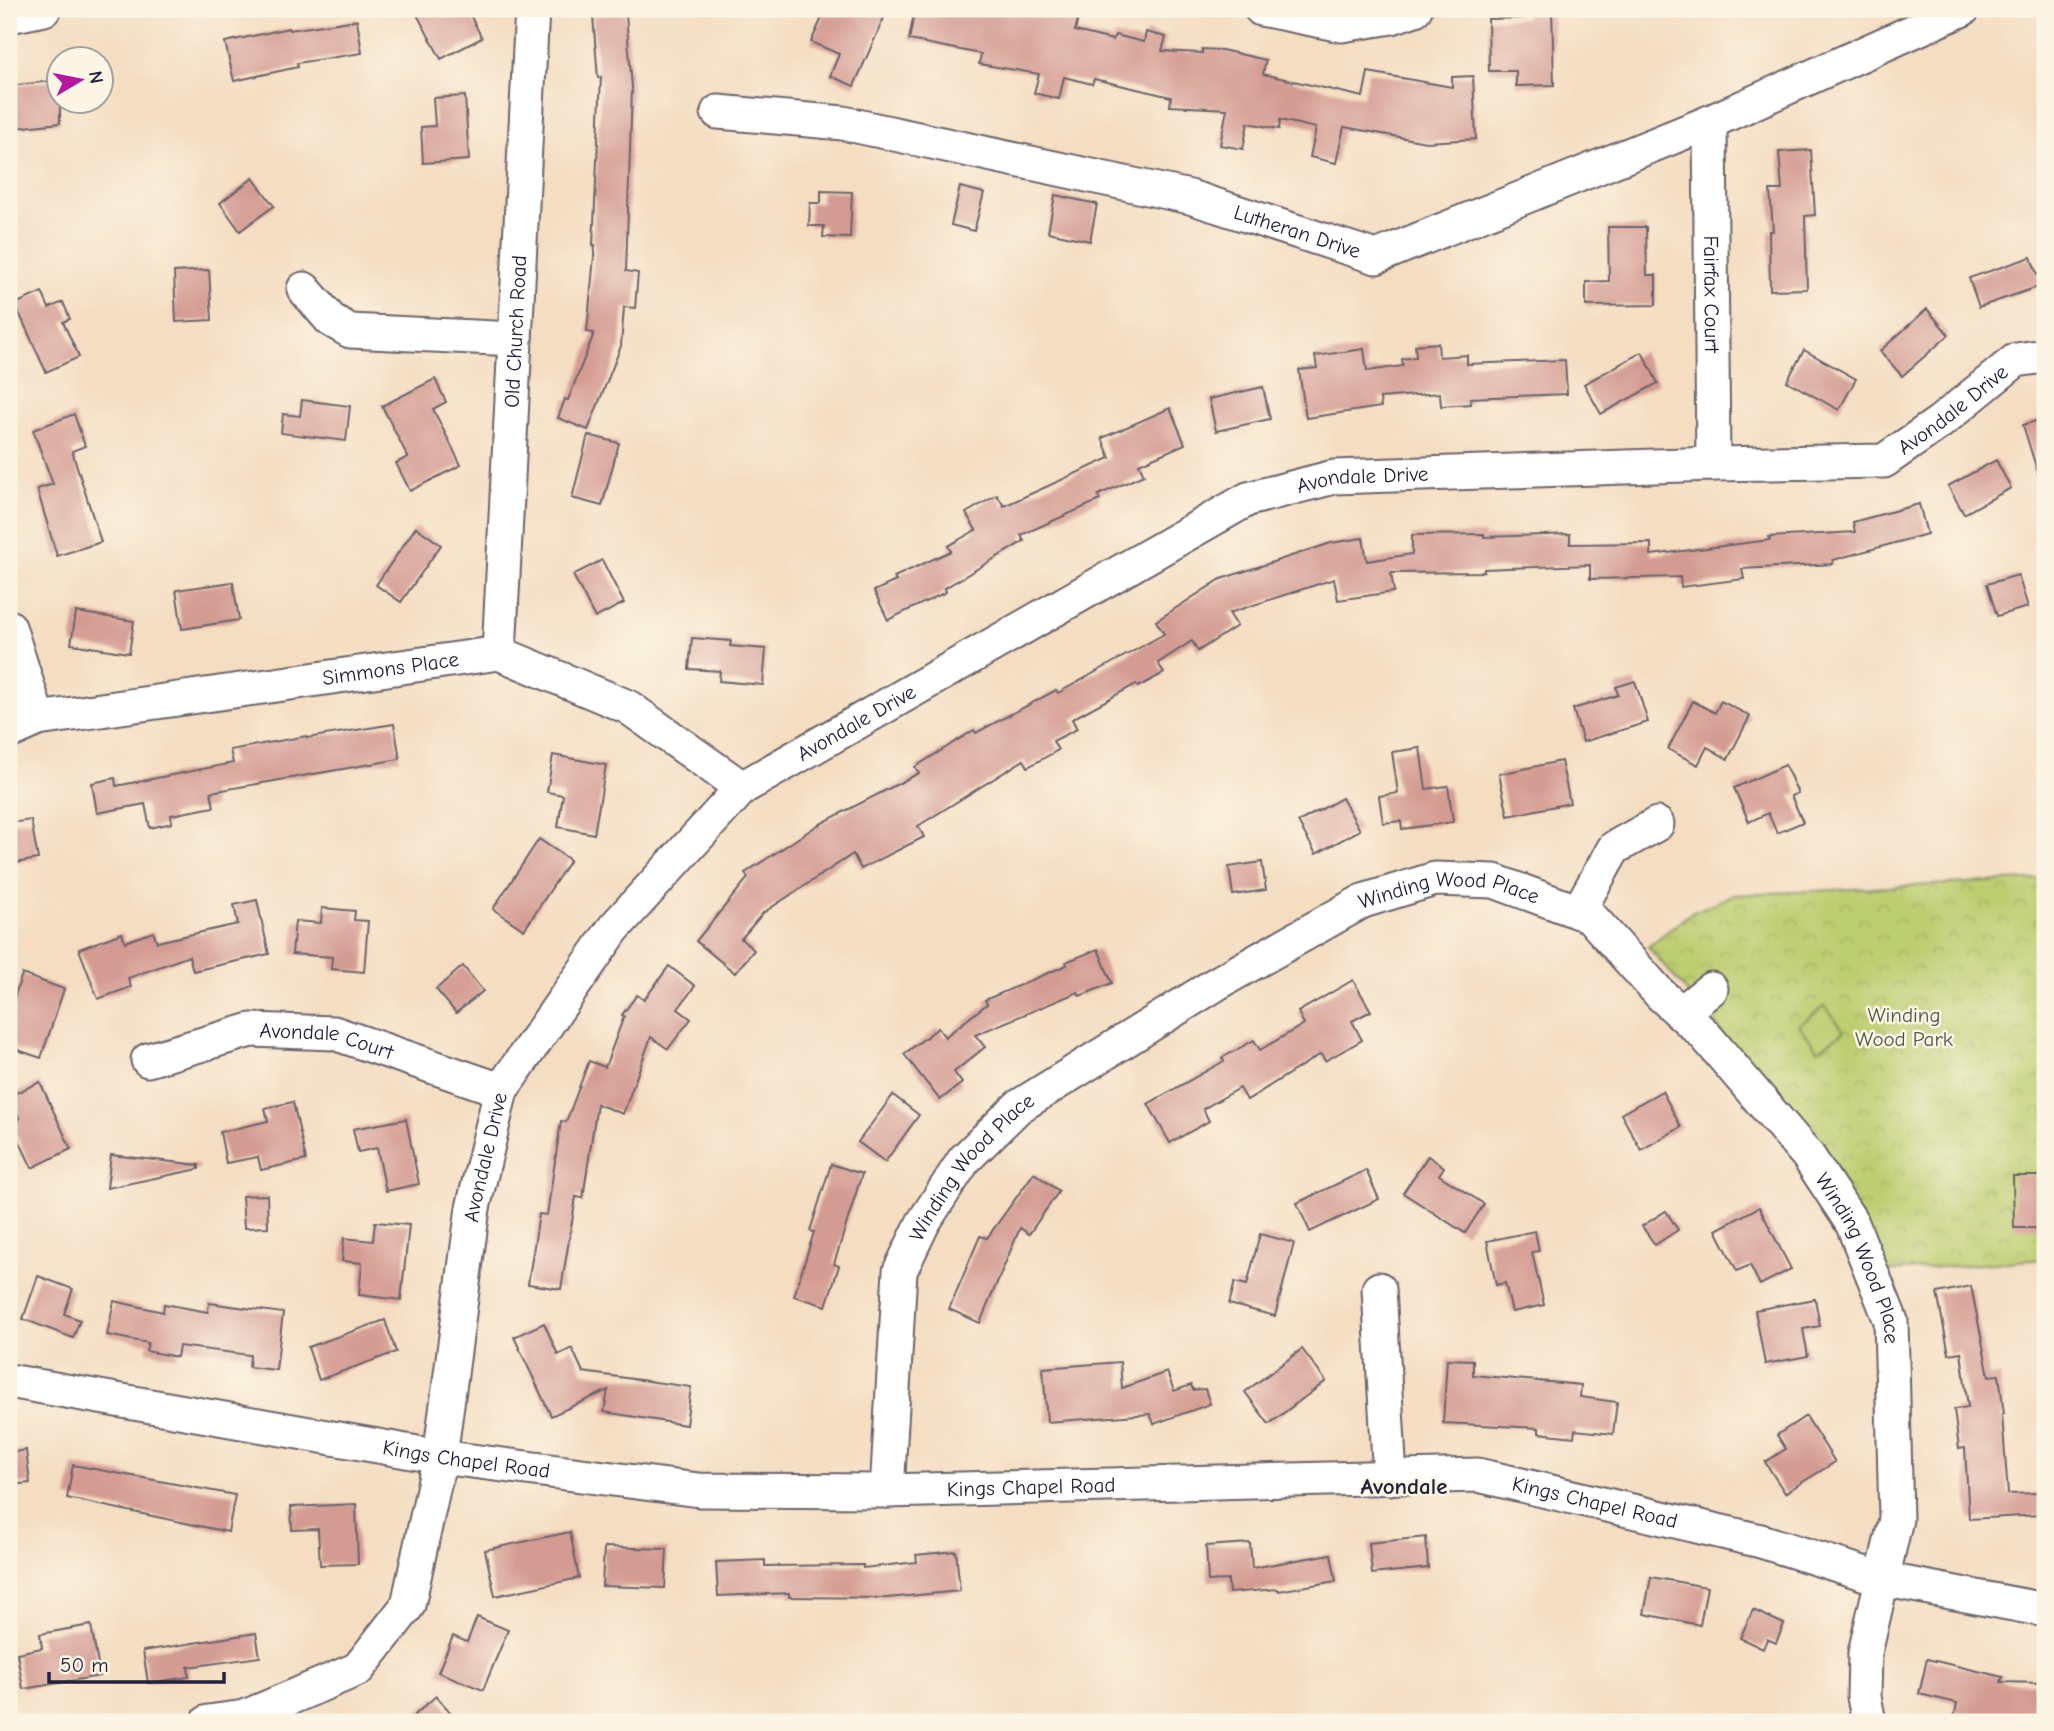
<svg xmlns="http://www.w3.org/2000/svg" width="2054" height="1731" font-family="'Comic Neue',sans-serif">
  <defs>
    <pattern id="park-crowns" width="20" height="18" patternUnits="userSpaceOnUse" patternTransform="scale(1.75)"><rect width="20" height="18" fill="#bdce71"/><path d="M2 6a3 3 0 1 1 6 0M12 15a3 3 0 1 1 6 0" fill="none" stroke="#a2b163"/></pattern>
  </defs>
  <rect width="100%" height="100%" fill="#fcf5e5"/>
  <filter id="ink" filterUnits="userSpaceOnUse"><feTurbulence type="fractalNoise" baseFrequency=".0143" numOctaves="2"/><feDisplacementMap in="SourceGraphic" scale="14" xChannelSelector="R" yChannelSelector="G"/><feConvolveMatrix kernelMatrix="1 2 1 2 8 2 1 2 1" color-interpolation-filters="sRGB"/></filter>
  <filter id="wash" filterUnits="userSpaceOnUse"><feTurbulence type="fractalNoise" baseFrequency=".00686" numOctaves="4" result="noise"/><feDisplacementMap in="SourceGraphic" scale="28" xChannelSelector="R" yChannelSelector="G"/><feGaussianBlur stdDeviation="1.57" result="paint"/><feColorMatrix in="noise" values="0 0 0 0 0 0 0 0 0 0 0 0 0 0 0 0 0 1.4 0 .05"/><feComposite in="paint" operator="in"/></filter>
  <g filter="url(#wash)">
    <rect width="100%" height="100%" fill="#f4ddc1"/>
    <!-- park -->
    <polygon fill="url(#park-crowns)" stroke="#707856" stroke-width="2" points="2045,879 2045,1259 1881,1272 1715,1024 1648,947 1689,914 1733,895"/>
    <!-- garden -->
    <polygon fill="#bdce71" stroke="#707856" stroke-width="2" points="1825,1006 1844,1031 1818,1050 1799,1025"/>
    <g id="blocks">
      <!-- building -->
      <g fill="#d49b93">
        <polygon points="414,9 467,9 482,38 441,59"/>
        <polygon points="826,9 876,9 886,13 854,86 830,76 839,54 811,42"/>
        <polygon points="915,9 1026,9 1052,13 1053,9 1079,15 1075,31 1113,40 1115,35 1144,42 1146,32 1166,37 1162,51 1202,53 1202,49 1222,50 1266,60 1263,74 1363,97 1368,72 1452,87 1452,77 1473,76 1476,139 1426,142 1344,127 1336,163 1310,157 1316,128 1280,120 1279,129 1248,123 1243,149 1220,145 1227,109 1170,106 1171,97 1094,79 1092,84 1064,77 1059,99 1034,93 1039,74 979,64 981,54 909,40"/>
        <polygon points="1525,9 1552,9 1554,85 1516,86 1516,71 1489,71 1488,19 1526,18"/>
        <polygon points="626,13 632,88 626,271 638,273 635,308 624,307 621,346 588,430 558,418 565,399 568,400 594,333 587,332 595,245 593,245 601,77 598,78 593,16"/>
        <polygon points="357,20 362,53 297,63 298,67 234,81 225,42 289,28 290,30"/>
        <polygon points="60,80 60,123 15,128 14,112 9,113 9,86"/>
        <polygon points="465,96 469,160 423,163 421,127 435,126 433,98"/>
        <polygon points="1811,150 1815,215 1805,216 1807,289 1770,290 1769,231 1773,231 1770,190 1782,190 1779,152"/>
        <polygon points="253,178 274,206 240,231 220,203"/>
        <polygon points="960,187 984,193 974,231 951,225"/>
        <polygon points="821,191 852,192 850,238 823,237 824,226 809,226 810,203 821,203"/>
        <polygon points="1055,195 1097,204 1090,241 1048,232"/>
        <polygon points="1608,227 1646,227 1647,275 1656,275 1656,305 1586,306 1586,282 1609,281"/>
        <polygon points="2031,257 2041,286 1979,307 1969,278"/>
        <polygon points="209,270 212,320 176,322 174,272"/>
        <polygon points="42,292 49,308 63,302 70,319 63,322 79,357 46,372 15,304"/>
        <polygon points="1927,309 1949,335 1902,376 1880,351"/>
        <polygon points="1438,343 1439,357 1467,355 1467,364 1565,360 1567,394 1470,398 1471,404 1441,406 1440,393 1380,398 1381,407 1306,418 1299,370 1317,368 1315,356 1364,349 1367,371 1403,366 1402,359 1416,357 1415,345"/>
        <polygon points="1804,350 1856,379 1839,410 1787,381"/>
        <polygon points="1642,352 1658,383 1601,414 1584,384"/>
        <polygon points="435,379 446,402 433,409 461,465 410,491 396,463 408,457 382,406"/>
        <polygon points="1263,387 1270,419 1216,431 1209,399"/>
        <polygon points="302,400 350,406 346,441 281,433 283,414 300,416"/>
        <polygon points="1170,408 1185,444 1139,464 1144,475 1098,495 1100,500 1021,535 1024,541 945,588 946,592 888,620 874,591 896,581 894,577 951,551 948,546 976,530 966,513 997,495 1004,506 1110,458 1102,438"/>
        <polygon points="74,414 85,446 72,451 101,542 57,556 37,489 53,484 33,430"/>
        <polygon points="2045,418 2045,482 2041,483 2023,425"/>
        <polygon points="588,435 619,443 602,506 572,498"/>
        <polygon points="1996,460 2011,488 1964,514 1948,486"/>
        <polygon points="1919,504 1927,534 1833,560 1833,564 1742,569 1744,579 1681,587 1680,577 1590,579 1590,565 1484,569 1484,572 1391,573 1394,592 1338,600 1334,579 1229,613 1237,626 1198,651 1192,641 1158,663 1164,673 1138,687 1136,684 1072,719 1077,729 1053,741 1058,750 1028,767 1024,760 918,826 924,837 861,869 853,854 763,913 741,939 754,950 735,973 696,941 748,878 745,873 818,825 919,773 915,767 974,730 976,733 1056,690 1058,693 1164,634 1156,621 1221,579 1331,543 1363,538 1367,561 1412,554 1412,535 1484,534 1484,537 1570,534 1570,544 1651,543 1651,555 1770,540 1769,537 1855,532 1853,522"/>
        <polygon points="416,527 441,545 401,602 376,585"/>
        <polygon points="602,560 624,603 595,618 573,575"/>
        <polygon points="2018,575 2028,607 1997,616 1987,584"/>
        <polygon points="233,582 239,620 182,629 176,590"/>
        <polygon points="76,612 134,621 129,653 71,644"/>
        <polygon points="692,638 731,641 730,646 766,649 763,685 719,681 720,671 689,669"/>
        <polygon points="1635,681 1648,722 1583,742 1573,709 1618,695 1616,687"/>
        <polygon points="1693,701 1715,713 1721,701 1750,716 1728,759 1707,747 1698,765 1668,749"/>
        <polygon points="394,724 400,759 211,792 214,807 171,815 172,823 150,828 145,804 97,813 92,783 115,778 116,786 233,763 230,750 306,736 307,738"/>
        <polygon points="1420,748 1426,789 1448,786 1453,822 1402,829 1401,821 1383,823 1379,796 1398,793 1392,752"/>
        <polygon points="553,755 606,765 594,834 558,827 563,795 547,792"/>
        <polygon points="1561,761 1570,803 1508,816 1499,774"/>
        <polygon points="1785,765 1798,793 1791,796 1803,822 1777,833 1768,813 1749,822 1734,788"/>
        <polygon points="1342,798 1360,830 1316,854 1298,822"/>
        <polygon points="31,820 38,859 9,864 9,823"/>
        <polygon points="539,839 570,860 524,930 493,909"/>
        <polygon points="1262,862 1266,890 1233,895 1229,867"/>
        <polygon points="257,900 269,954 193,971 189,956 128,978 131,987 98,999 79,949 122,933 125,942 153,932 157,942 238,924 234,905"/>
        <polygon points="322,908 355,911 354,920 368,921 364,972 331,969 332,957 292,954 295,921 321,923"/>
        <polygon points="1098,949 1112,983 1080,996 1078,992 975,1035 985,1047 954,1072 962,1083 940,1100 904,1054 938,1028 945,1037 987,1004 985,1000 1067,965 1066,962"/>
        <polygon points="463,966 483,991 456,1013 436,989"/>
        <polygon points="669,966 695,986 678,1009 691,1019 668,1049 651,1037 623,1114 597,1104 583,1198 576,1197 561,1289 528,1284 539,1214 547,1215 561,1121 566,1122 589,1061 605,1067 624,1016 622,1015 637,995 644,1000"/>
        <polygon points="22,974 64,989 41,1058 9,1047 9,1013"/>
        <polygon points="1353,980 1371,1011 1352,1021 1362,1040 1325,1061 1321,1054 1247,1100 1240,1088 1203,1109 1209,1121 1170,1143 1148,1104 1224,1061 1222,1058 1254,1040 1260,1050 1304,1024 1298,1012"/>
        <polygon points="40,1082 71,1149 32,1168 11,1123 20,1119 9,1096"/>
        <polygon points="1662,1091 1681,1127 1641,1150 1621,1114"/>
        <polygon points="893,1095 919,1115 885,1162 858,1142"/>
        <polygon points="293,1102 306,1160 261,1170 258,1157 226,1163 220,1132 268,1121 265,1108"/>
        <polygon points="406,1119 419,1184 386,1191 377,1148 358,1152 353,1129"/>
        <polygon points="111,1155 199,1165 199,1169 107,1188"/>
        <polygon points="1428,1156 1444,1167 1439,1175 1484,1204 1465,1233 1403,1193"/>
        <polygon points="831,1164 862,1174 834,1264 839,1266 826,1306 794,1296 814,1232 810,1231"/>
        <polygon points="1366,1170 1379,1199 1310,1232 1297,1203"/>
        <polygon points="1034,1173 1059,1191 1029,1234 1020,1228 980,1323 949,1309 980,1236 987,1238"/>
        <polygon points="2013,1176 2045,1176 2045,1228 2014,1228"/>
        <polygon points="267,1195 268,1227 244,1228 242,1196"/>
        <polygon points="1759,1207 1791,1269 1760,1285 1750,1265 1737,1271 1716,1230"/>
        <polygon points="1666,1211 1678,1230 1655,1245 1642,1226"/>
        <polygon points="375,1222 409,1225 401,1300 359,1295 362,1263 342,1261 344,1238 373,1241"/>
        <polygon points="1535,1231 1539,1251 1532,1252 1544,1305 1512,1312 1505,1283 1496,1285 1487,1241"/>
        <polygon points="1260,1234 1294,1243 1275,1316 1229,1304 1235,1282 1247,1285"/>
        <polygon points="38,1276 73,1289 64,1314 80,1320 73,1338 23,1319"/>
        <polygon points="1971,1286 1989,1376 1999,1375 2004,1414 2002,1414 2008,1494 2039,1493 2040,1515 1969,1519 1965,1448 1959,1449 1954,1409 1968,1407 1961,1352 1949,1354 1937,1293"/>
        <polygon points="1815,1299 1820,1326 1803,1329 1808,1356 1765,1364 1755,1310"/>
        <polygon points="114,1301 163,1312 164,1304 208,1312 209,1303 283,1313 276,1370 249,1367 250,1355 179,1346 177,1357 146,1351 148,1343 107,1335"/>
        <polygon points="385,1320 396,1352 319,1380 308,1347"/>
        <polygon points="544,1323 558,1355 572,1348 583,1372 691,1387 686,1425 604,1412 608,1390 551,1416 514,1337"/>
        <polygon points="1302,1349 1326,1381 1269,1424 1245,1392"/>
        <polygon points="1447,1359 1473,1360 1473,1375 1581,1385 1580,1397 1617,1402 1613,1434 1575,1430 1574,1437 1539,1433 1539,1428 1443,1423"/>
        <polygon points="1120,1362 1122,1388 1167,1372 1174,1391 1191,1385 1193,1390 1205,1389 1210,1404 1154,1424 1150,1414 1047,1422 1043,1368"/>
        <polygon points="1806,1416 1835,1462 1785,1493 1765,1462 1786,1449 1777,1435"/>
        <polygon points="26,1450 30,1483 9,1485 9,1453"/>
        <polygon points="73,1465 235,1495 228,1532 67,1498"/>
        <polygon points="356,1504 358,1564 320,1565 318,1529 292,1530 291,1507"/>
        <polygon points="570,1532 579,1578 495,1596 485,1550"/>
        <polygon points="1426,1537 1428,1568 1372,1574 1369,1543"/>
        <polygon points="1250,1543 1252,1568 1331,1554 1336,1581 1279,1591 1278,1589 1229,1593 1228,1580 1208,1581 1206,1546"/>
        <polygon points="604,1547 667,1549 665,1588 602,1586"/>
        <polygon points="956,1551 960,1591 887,1598 789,1597 789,1593 718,1596 716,1562 765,1560 765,1566 863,1565 863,1568 917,1562 916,1555"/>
        <polygon points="1651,1577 1707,1587 1700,1625 1644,1614"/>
        <polygon points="1753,1610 1784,1624 1776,1643 1767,1639 1763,1649 1740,1638"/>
        <polygon points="477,1617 508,1630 483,1690 438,1672 453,1636 467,1642"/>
        <polygon points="91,1625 100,1676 23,1689 17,1653 42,1648 40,1634"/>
        <polygon points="256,1633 260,1657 188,1667 189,1677 148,1683 143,1651"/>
        <polygon points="1927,1659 2003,1677 2001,1682 2045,1683 2044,1722 1953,1722 1957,1703 1919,1694"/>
        <polygon points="436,1696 459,1722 407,1722"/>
      </g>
    </g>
  </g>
  <g filter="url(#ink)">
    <use href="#blocks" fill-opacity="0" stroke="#6c636a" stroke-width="2"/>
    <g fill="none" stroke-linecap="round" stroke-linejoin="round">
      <!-- minor casing -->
      <g stroke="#6c636a" stroke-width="37">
        <g id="minor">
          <polyline points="1261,9 1342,25 1392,17 1415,9"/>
          <polyline points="9,16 44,9"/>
          <path id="s1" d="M718 112 843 123 1190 197 1376 257 1710 122 1963 9"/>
          <path id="s2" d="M1710 122 1713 464"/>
          <polyline points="304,289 331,320 350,331 515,339"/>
          <polyline points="9,627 38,719"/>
          <path id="s3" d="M499 653 532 9"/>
          <path id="s4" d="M9 732 38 719 499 653 628 707 742 788"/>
          <polyline points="1578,912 1614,848 1657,824"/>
          <polyline points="1681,1013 1711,989"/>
          <path id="s5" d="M148 1060 251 1030 334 1033 501 1090"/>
          <polyline points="1379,1289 1390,1478"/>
          <path id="s6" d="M9 1381 440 1457 699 1490 887 1491 1478 1475 1761 1541 1882 1579 2045 1610"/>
          <path id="s7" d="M887 1491 900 1271 923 1223 964 1160 1018 1107 1216 984 1363 901 1435 879 1494 881 1590 916 1660 994 1704 1034 1808 1156 1852 1223 1891 1321 1896 1519 1865 1653 1864 1697 1869 1722"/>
          <path id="s8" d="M208 1722 245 1717 358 1669 408 1605 440 1457 473 1208 501 1090 614 928 742 788 1248 499 1334 477 1713 464 1884 461 1940 422 2016 360 2045 356"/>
        </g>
      </g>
      <!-- minor -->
      <use href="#minor" stroke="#fff" stroke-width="33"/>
    </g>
  </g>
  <g text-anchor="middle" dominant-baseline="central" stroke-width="5" stroke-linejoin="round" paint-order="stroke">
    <!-- street labels -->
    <g font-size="21" fill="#22223b" stroke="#fcf5e5">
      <text stroke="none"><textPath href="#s1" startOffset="593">Lutheran Drive</textPath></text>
      <text stroke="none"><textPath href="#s2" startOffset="172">Fairfax Court</textPath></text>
      <text stroke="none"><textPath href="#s3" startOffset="322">Old Church Road</textPath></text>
      <text stroke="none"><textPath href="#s8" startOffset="2460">Avondale Drive</textPath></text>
      <text stroke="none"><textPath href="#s8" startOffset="1852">Avondale Drive</textPath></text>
      <text stroke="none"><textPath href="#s4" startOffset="388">Simmons Place</textPath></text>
      <text stroke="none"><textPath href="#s8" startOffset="1284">Avondale Drive</textPath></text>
      <text stroke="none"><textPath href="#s7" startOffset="915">Winding Wood Place</textPath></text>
      <text stroke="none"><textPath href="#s5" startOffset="184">Avondale Court</textPath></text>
      <text stroke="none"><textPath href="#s8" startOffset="696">Avondale Drive</textPath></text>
      <text stroke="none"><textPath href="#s7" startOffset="348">Winding Wood Place</textPath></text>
      <text stroke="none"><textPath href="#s7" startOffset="1503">Winding Wood Place</textPath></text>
      <text stroke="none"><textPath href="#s6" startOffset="464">Kings Chapel Road</textPath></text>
      <text stroke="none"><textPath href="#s6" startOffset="1031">Kings Chapel Road</textPath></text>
      <text stroke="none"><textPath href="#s6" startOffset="1598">Kings Chapel Road</textPath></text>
    </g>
    <!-- park labels -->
    <g font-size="21" fill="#50564b" stroke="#fcf5e5">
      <text x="1904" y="1015">Winding<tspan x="1904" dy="24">Wood Park</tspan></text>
    </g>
    <!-- neighbourhood labels -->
    <g font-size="23" font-weight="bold" fill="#22223b" stroke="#fcf5e5">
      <text x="1404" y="1486">Avondale</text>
    </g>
  </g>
  <!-- margin -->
  <rect width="2054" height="1731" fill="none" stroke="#fcf5e5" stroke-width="35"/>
  <!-- north arrow -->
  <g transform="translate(80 80) rotate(80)"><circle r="33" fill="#fcf5e5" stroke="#a5a1a1" stroke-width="2"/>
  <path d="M0-5L12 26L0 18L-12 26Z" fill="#b5179e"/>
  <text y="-10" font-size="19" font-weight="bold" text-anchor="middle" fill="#22223b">N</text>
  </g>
  <!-- scale -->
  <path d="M49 1672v10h175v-10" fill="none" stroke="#22223b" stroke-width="3.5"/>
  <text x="60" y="1672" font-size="21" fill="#22223b" stroke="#fcf5e5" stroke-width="5" paint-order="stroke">50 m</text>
</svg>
